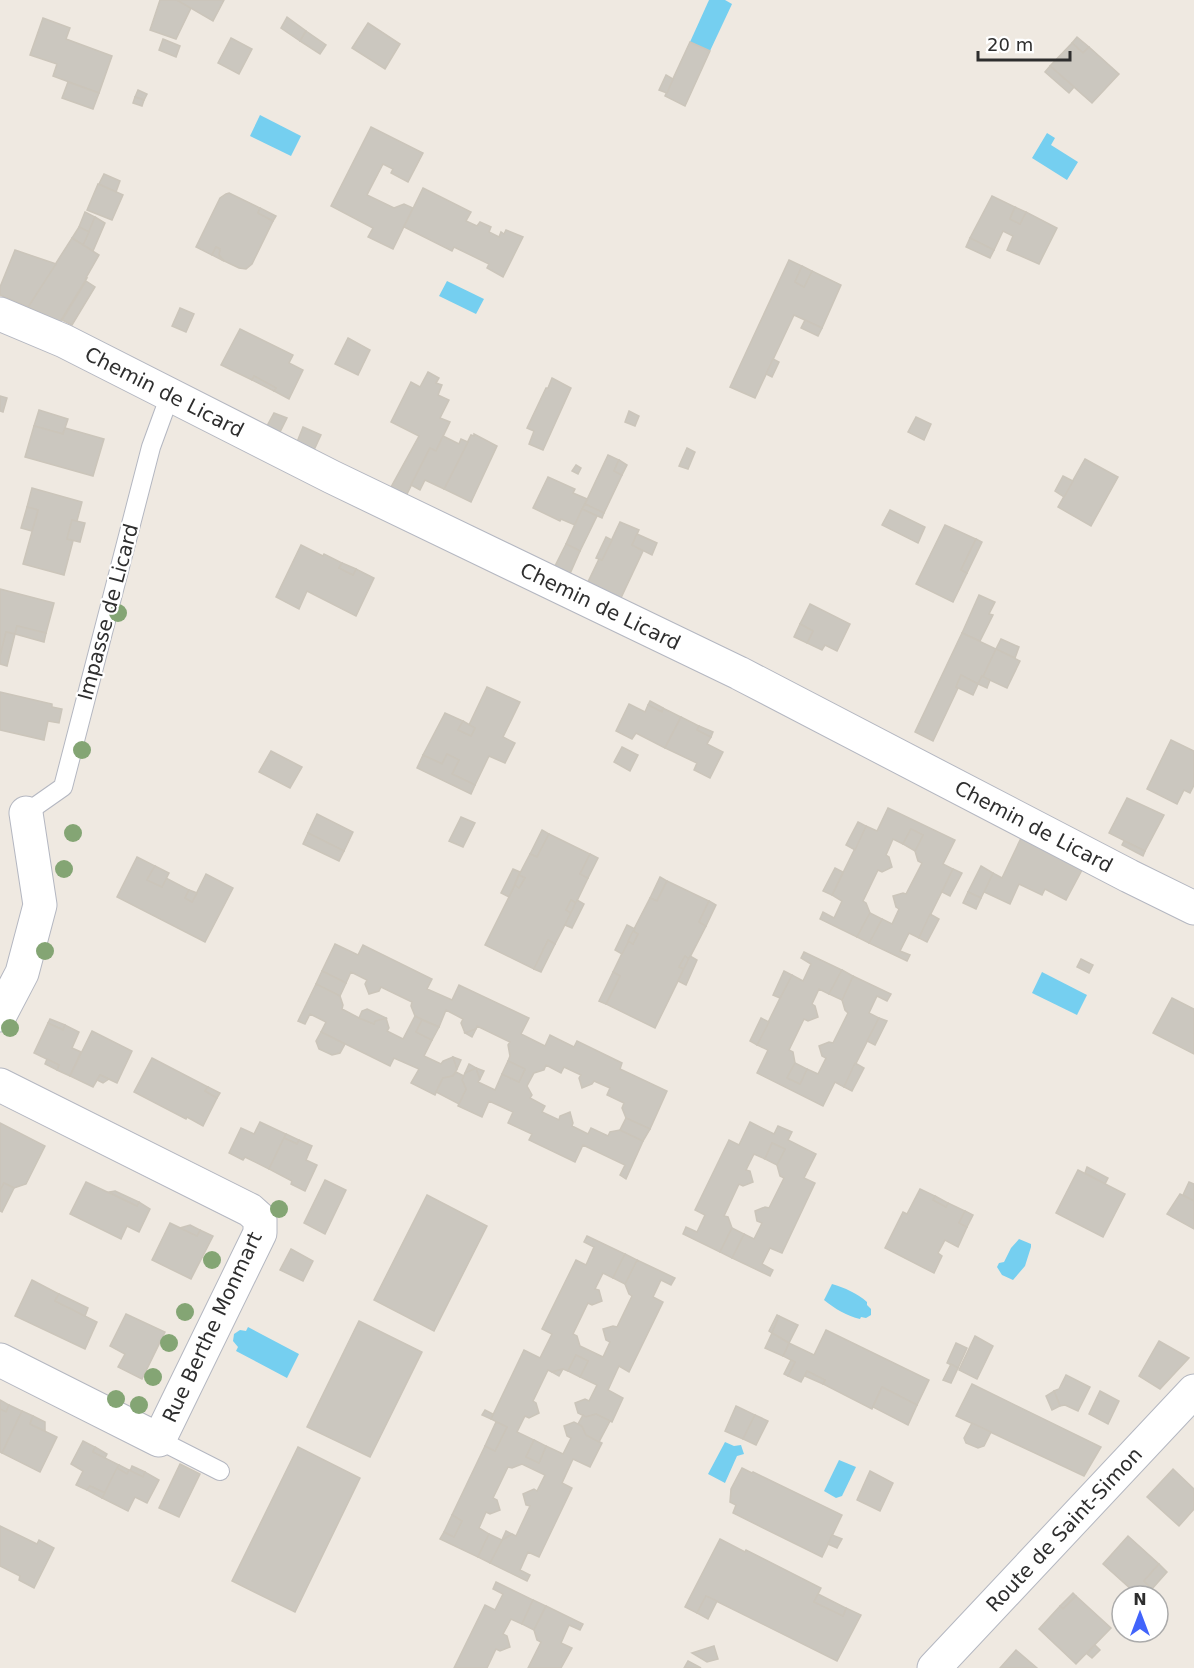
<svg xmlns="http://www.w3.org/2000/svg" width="1194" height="1668" font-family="'DejaVu Sans',sans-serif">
  <rect width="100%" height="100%" fill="#efe9e1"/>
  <!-- water -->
  <g fill="#75cff0">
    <polygon points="709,0 725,0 732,4 710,51 690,42"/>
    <polygon points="260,115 301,136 291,156 250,136"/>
    <polygon points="1047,133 1055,138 1051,145 1078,162 1067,180 1032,158"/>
    <polygon points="447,281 484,299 476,314 439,296"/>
    <polygon points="1042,972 1087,995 1077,1015 1032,993"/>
    <polygon points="1019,1239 1031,1244 1031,1247 1025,1266 1013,1280 1002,1275 997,1267 999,1263 1004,1262 1011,1248"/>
    <path d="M832 1284C845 1288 857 1293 867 1302V1305L871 1309V1315L866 1318 861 1317 860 1319C847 1316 835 1309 824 1300Z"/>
    <polygon points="248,1327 299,1354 287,1378 236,1351 238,1347 233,1341 234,1334 240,1330 246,1331"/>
    <polygon points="725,1442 734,1446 741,1445 744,1454 737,1456 725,1483 708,1474"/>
    <polygon points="839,1460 856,1467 842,1496 836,1498 824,1491"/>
  </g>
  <!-- building -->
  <g fill="#cbc7bf" stroke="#cbc5ba" stroke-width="1.5">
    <polygon points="160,0 177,0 191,8 176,39 150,30"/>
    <polygon points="177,0 224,0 213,21"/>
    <polygon points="287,17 306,31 300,41 281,28"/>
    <polygon points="43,18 70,28 66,39 112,56 99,93 53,76 57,64 30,55"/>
    <polygon points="368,23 400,44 385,69 352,48"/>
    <polygon points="306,31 326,45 320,54 300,41"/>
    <polygon points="1077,37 1089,47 1083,53 1072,43"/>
    <polygon points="231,38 252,49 239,74 218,63"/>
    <polygon points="163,39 180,46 176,57 159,50"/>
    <polygon points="690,42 710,51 685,106 665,96"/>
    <polygon points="1072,43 1083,53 1089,47 1119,74 1092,103 1050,66"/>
    <polygon points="1050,66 1074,87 1069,93 1045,72"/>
    <polygon points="666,75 673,79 667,93 659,90"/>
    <polygon points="68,82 99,93 93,109 62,98"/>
    <polygon points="138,90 147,94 144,100 135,97"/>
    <polygon points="135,97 144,100 142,106 133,103"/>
    <polygon points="371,127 423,153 408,182 391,173 393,169 383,164 367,195 394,208 404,204 413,208 393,249 368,237 373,228 331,206"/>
    <polygon points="104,174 120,181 116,192 99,184"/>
    <polygon points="98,184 123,195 112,220 87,210"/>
    <polygon points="423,188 471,212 466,221 477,226 480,222 491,227 489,232 499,237 501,232 504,234 506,230 523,237 503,277 487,268 489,264 454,247 452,251 404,227"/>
    <polygon points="229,193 260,208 258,213 273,221 252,264 246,269 239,268 222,260 219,255 220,249 216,247 212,255 196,247 220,198 226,194"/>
    <polygon points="992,196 1015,207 1010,219 1020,224 1026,212 1057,228 1039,264 1007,250 1013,236 1003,231 994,250 970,238"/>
    <polygon points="1015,207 1026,212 1020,224 1010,219"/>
    <polygon points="260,208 276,216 273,221 258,213"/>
    <polygon points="85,212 95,217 89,232 79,227"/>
    <polygon points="95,217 105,223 93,251 83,245"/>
    <polygon points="79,227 89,232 83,245 72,238"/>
    <polygon points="72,238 99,255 86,278 87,278 60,322 28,307"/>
    <polygon points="970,238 994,250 990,258 966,247"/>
    <polygon points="216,247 220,249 219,255 224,261 212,255"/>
    <polygon points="15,250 56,264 28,307 0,295 0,287"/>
    <polygon points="789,260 802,266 795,282 804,287 812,271 841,285 822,328 794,315 755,398 730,387"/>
    <polygon points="802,266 812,271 804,287 795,282"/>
    <polygon points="86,281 95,287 72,325 62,320"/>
    <polygon points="180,308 194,314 186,332 172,326"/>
    <polygon points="805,320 822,328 818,336 801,328"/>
    <polygon points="240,329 293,355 289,363 303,370 289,399 274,391 276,388 254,376 252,380 221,365"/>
    <polygon points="348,338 370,350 358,375 335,364"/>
    <polygon points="773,359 779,362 772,377 766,374"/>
    <polygon points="428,372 439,378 436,383 442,385 438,395 449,400 440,418 450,422 436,451 430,448 406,496 390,489 419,436 391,422 411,382 420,387"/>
    <polygon points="254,376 276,388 274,391 252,380"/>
    <polygon points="552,378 571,388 543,450 529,444 534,431 527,428 546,388 548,388"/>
    <polygon points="0,396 7,398 3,412 0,411"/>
    <polygon points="39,410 68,419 63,434 34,426"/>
    <polygon points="629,411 639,416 635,426 625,422"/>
    <polygon points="274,413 287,418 280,432 267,426"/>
    <polygon points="916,417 931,424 924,440 908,432"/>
    <polygon points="34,426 63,434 65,428 104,439 93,476 25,457"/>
    <polygon points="303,427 321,435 314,450 297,442"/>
    <polygon points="474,434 497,446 471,502 444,489 471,435 474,436"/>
    <polygon points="443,436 459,444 461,439 468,442 444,489 425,480 420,490 411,485 430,448 436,451"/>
    <polygon points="687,448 695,452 688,469 679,466"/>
    <polygon points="608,455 619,460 614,471 622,475 604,513 585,504"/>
    <polygon points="1085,459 1118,477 1091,526 1058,507"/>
    <polygon points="619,460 627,465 622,475 614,471"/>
    <polygon points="576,465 581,468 578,474 572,471"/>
    <polygon points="1063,476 1073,481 1064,497 1055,491"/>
    <polygon points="548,477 575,489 573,493 587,499 575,525 561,519 560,521 533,508"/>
    <polygon points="32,488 82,502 77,521 72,520 67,539 73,541 64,575 23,564 38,510 27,507"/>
    <polygon points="585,504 604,513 602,518 582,509"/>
    <polygon points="27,507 38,510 32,531 21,528"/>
    <polygon points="582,509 597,516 580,551 566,544"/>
    <polygon points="890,510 925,527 918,543 882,525"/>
    <polygon points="72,520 85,523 80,542 67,539"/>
    <polygon points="620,522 639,530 632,545 643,551 620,600 587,584 599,559 602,560"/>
    <polygon points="945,525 976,539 961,570 967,573 953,602 916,584"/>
    <polygon points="637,534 657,543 652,555 632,545"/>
    <polygon points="606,537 612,540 602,560 596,558"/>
    <polygon points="976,539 982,542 967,573 961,570"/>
    <polygon points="566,544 580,551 569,576 554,568"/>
    <polygon points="301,545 323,556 324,554 342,563 339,568 353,575 356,569 374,578 356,616 307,591 299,609 276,597"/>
    <polygon points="342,563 356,569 353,575 339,568"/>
    <polygon points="0,589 54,603 46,633 17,626 15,634 6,632 0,656"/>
    <polygon points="979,595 995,602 989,614 993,615 980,641 962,633"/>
    <polygon points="810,604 850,624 837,651 825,645 822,650 807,643 813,631 800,624"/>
    <polygon points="800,624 813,631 807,643 794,637"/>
    <polygon points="17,626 46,633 44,642 15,634"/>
    <polygon points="6,632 15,634 7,666 0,664 0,656"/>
    <polygon points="962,633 996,649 983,677 982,676 978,684 961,675 956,687 958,688 933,741 915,732"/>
    <polygon points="1001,639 1019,647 1015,658 996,649"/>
    <polygon points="996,649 1020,661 1007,688 983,677"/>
    <polygon points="961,675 978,684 973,695 956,687"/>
    <polygon points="982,676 990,680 987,688 978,684"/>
    <polygon points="487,687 520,702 503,737 515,743 505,763 489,756 475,785 452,774 459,760 447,754 442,764 423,755 445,713 463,721 458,730 471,736 475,728 469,725"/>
    <polygon points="0,692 52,704 52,707 62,709 59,723 48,721 44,740 0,730"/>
    <polygon points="650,701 663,708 662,712 648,705"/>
    <polygon points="629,704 645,712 648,705 662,712 663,708 681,717 665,748 636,733 632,739 616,731"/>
    <polygon points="681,717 699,726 697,730 711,737 707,744 723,752 710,778 694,770 697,763 665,748"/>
    <polygon points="463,721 475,728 471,736 458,730"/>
    <polygon points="699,726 713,732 711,737 697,730"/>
    <polygon points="1171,740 1194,751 1194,785 1190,793 1184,790 1177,804 1147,789"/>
    <polygon points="622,747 638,755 630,771 614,762"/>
    <polygon points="271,751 302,767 290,788 259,772"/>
    <polygon points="447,754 459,760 452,774 475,785 471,794 417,768 423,755 442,764"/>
    <polygon points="1127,798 1164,815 1145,851 1109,833"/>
    <polygon points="888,808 955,840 943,864 953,869 919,938 909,933 900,951 910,955 907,961 869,943 882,919 892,924 899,909 896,907 893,896 903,893 906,894 922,863 918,861 915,851 923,835 911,829 903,844 893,839 886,855 889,857 892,867 882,872 878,870 863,901 866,903 870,913 857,937 820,919 823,912 834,918 842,901 832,895 866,826 877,831"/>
    <polygon points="317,814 353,832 344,851 308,833"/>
    <polygon points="461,817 475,823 463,847 449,841"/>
    <polygon points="858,822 866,826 855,850 846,845"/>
    <polygon points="911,829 923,835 915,851 903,844"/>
    <polygon points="542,830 549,834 537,857 530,854"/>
    <polygon points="308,833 344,851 339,861 303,844"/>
    <polygon points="549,834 590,854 580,874 588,878 576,903 571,900 566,910 571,913 555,944 548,940 534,969 485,945 515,885 519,888 525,878 519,875 530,854 537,857"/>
    <polygon points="1022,836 1083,868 1066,900 1045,889 1042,895 1019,884 1010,904 984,892 993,873 1002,878"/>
    <polygon points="1124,841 1145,851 1143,856 1122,845"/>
    <polygon points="590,854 598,858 588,878 580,874"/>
    <polygon points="137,857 155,866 147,880 162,887 166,878 189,890 185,898 192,902 206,874 233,888 205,942 117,897"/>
    <polygon points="155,866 169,873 162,887 147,880"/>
    <polygon points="981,866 993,873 981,898 968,892"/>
    <polygon points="835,868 843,872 832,895 823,891"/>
    <polygon points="513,869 520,872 509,897 501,893"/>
    <polygon points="953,869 962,873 950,896 942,892"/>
    <polygon points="519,875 525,878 519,888 515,885"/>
    <polygon points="660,877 667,881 657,901 650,898"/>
    <polygon points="667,881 709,901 699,922 706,926 689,959 685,956 679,967 684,969 655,1028 606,1004 620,976 613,972 628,941 633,944 638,934 633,931 650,898 657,901"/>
    <polygon points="189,890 197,893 192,902 185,898"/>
    <polygon points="968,892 981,898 976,909 963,903"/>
    <polygon points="571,900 576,903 571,913 566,910"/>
    <polygon points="577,900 584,904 572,928 565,925"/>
    <polygon points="709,901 716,905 706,926 699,922"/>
    <polygon points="870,913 882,919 869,943 857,937"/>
    <polygon points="930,914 939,919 927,942 919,938"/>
    <polygon points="627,925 635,929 622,954 615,950"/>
    <polygon points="633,931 638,934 633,944 628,941"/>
    <polygon points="548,940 555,944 541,972 534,969"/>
    <polygon points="335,944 358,955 363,945 432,979 427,989 452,1000 459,985 529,1018 521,1034 545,1046 550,1035 574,1047 577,1041 622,1063 620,1069 667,1091 650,1129 626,1118 622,1108 624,1103 607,1095 610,1088 594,1081 592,1084 582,1088 579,1078 581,1075 564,1067 561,1073 546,1065 544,1070 534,1073 527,1086 532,1095 530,1098 545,1106 542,1112 559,1120 560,1116 570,1112 573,1123 572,1126 588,1134 591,1128 608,1136 610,1132 620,1130 643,1141 626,1179 620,1175 625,1165 583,1145 575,1162 529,1140 532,1134 508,1123 513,1112 489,1101 482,1117 458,1106 466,1089 462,1080 465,1073 476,1068 480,1079 478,1082 495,1090 502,1074 519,1082 525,1069 508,1061 510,1056 508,1045 510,1042 477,1026 476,1029 465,1033 461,1023 463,1019 446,1010 439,1027 415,1016 411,1006 412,1002 381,987 379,991 369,994 365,984 367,980 351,972 346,983 322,971"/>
    <polygon points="804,952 842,970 829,994 819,989 812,1004 815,1006 818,1017 808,1021 804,1019 789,1050 793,1052 795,1063 787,1078 800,1084 807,1069 818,1074 826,1058 822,1056 819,1046 829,1042 833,1043 848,1013 845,1010 842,1000 853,976 891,994 887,1001 877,996 869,1013 879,1018 844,1087 835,1082 823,1106 757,1073 768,1050 757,1045 780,998 792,975 803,981 811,964 801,958"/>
    <polygon points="685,956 689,959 684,969 679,967"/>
    <polygon points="690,956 697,960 686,985 678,981"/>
    <polygon points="1081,959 1093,965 1089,973 1077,967"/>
    <polygon points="842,970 853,976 842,1000 829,994"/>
    <polygon points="322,971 346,983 340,996 316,984"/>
    <polygon points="784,971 792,975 780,998 773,995"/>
    <polygon points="613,972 620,976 606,1004 599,1001"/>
    <polygon points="316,984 340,996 343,1005 342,1009 359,1018 374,1024 375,1021 386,1018 389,1028 387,1031 403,1039 415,1016 422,1020 416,1032 432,1040 424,1056 441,1064 443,1061 453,1057 457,1069 453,1076 443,1078 435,1095 411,1083 419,1069 394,1058 390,1066 321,1032 326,1022 310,1014 305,1024 298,1021"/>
    <polygon points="1172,998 1194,1009 1194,1054 1153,1033"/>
    <polygon points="367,1009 386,1018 375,1021 374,1024 359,1018 362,1011"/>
    <polygon points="761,1018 769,1022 757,1045 750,1041"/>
    <polygon points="879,1018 887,1021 875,1045 867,1041"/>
    <polygon points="50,1019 65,1025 63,1030 48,1023"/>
    <polygon points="422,1020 439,1027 432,1040 416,1032"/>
    <polygon points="48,1023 63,1030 65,1025 79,1032 72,1048 81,1052 70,1076 57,1070 59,1065 34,1053"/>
    <polygon points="476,1029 472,1037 465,1033"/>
    <polygon points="92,1031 132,1051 117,1083 100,1075 93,1087 70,1076"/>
    <polygon points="321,1032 345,1044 340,1053 332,1055 319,1049 316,1041"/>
    <polygon points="453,1057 461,1060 457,1069"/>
    <polygon points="152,1058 208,1087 205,1091 217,1098 203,1126 187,1117 186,1119 134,1092"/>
    <polygon points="47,1059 59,1065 57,1070 45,1064"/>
    <polygon points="508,1061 525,1069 519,1082 502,1074"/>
    <polygon points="795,1063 807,1069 800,1084 787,1078"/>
    <polygon points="855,1063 864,1068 852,1091 844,1087"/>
    <polygon points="469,1064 476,1068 465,1073"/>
    <polygon points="476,1068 484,1071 480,1079"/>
    <polygon points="456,1072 464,1076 462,1080 466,1089 459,1104 436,1092 443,1078 453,1076"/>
    <polygon points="100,1075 109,1079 103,1083 97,1080"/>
    <polygon points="208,1087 220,1093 217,1098 205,1091"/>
    <polygon points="626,1118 650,1129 643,1141 620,1130"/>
    <polygon points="260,1122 286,1134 269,1169 245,1157 243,1160 229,1153 241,1128 254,1134"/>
    <polygon points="750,1122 774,1134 778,1126 792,1132 788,1140 816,1154 804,1178 815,1183 782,1253 770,1248 762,1264 773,1270 770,1276 732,1258 744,1234 754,1239 762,1223 757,1221 755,1211 765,1207 769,1208 784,1178 780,1176 777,1165 785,1149 772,1143 765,1159 754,1154 746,1170 750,1171 753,1182 743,1186 739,1184 724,1216 728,1217 732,1228 720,1252 683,1234 686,1227 697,1232 705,1215 695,1210 729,1140 739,1145"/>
    <polygon points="0,1123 45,1146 26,1184 14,1188 4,1183 0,1191"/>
    <polygon points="286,1134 299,1140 297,1144 284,1138"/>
    <polygon points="284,1138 297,1144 299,1140 312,1146 306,1160 317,1165 305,1191 291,1184 292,1181 269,1169"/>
    <polygon points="772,1143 785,1149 777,1165 765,1159"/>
    <polygon points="1087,1167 1108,1178 1105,1184 1085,1173"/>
    <polygon points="1078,1170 1125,1194 1103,1237 1056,1213"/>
    <polygon points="325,1180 346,1190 325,1234 304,1223"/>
    <polygon points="86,1182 137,1206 139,1202 150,1209 139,1232 127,1226 121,1239 70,1214"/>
    <polygon points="1189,1182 1194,1184 1194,1201 1183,1195"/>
    <polygon points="4,1183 14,1188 2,1212 0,1211 0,1191"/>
    <polygon points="920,1189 935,1196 933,1200 946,1207 948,1203 965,1211 959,1223 967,1227 958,1247 945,1240 938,1253 942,1256 934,1273 885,1248 903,1212 907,1214"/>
    <polygon points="115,1191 139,1202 137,1206 109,1192"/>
    <polygon points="1180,1194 1194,1201 1194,1229 1167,1214"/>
    <polygon points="427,1195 487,1226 434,1331 374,1300"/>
    <polygon points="935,1196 948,1203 946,1207 933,1200"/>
    <polygon points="965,1211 973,1215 967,1227 959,1223"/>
    <polygon points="170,1223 197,1236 200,1230 213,1236 191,1279 152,1260"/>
    <polygon points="190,1225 200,1230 197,1236 180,1228"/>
    <polygon points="732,1228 744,1234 732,1258 720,1252"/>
    <polygon points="587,1236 625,1254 613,1278 603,1273 595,1289 599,1290 602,1301 592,1305 588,1303 573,1334 577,1336 580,1346 603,1357 610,1342 606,1340 603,1329 613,1326 617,1327 632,1296 629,1294 625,1284 637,1260 675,1278 671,1285 661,1280 653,1297 663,1302 629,1372 619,1366 608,1390 623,1398 612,1422 596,1414 586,1417 578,1413 575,1403 585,1399 589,1401 597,1385 580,1377 588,1361 576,1355 568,1371 563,1369 552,1372 548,1370 533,1401 536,1403 539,1413 529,1418 525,1416 517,1432 534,1440 526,1457 539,1463 546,1446 563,1454 571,1438 567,1436 564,1426 574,1422 582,1426 586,1435 602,1443 590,1467 573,1459 562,1483 572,1488 539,1557 528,1552 520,1570 530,1575 527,1581 490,1563 502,1540 512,1534 516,1536 530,1506 526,1505 523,1494 534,1489 537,1491 545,1475 522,1464 512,1468 508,1467 493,1498 497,1500 500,1510 490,1514 486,1512 479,1528 489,1534 478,1557 440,1539 444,1532 454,1537 462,1521 452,1515 485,1446 495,1451 507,1427 491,1419 524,1350 540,1358 552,1334 542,1329 576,1260 586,1265 594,1247 584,1242"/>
    <polygon points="291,1249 313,1261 303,1281 280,1270"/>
    <polygon points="625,1254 637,1260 625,1284 613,1278"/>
    <polygon points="32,1280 59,1294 55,1301 97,1322 85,1349 15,1316"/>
    <polygon points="59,1294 88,1308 85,1316 55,1301"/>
    <polygon points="126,1314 165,1332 142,1379 118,1367 125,1354 110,1346"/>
    <polygon points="777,1315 779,1316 772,1333 769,1331"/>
    <polygon points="779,1316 798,1325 789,1343 772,1333"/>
    <polygon points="359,1321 422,1352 370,1457 307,1427"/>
    <polygon points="826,1330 929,1380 917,1405 882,1387 872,1409 823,1384 825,1380 807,1371 801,1382 788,1376 795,1362 783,1356 789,1343 814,1355"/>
    <polygon points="772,1333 789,1343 783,1356 765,1348"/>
    <polygon points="975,1336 993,1346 977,1379 959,1370"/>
    <polygon points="1159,1341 1189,1358 1160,1389 1139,1376"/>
    <polygon points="956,1343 967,1348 958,1368 947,1363"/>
    <polygon points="576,1355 588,1361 580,1377 568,1371"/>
    <polygon points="791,1360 795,1362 788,1376 784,1374"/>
    <polygon points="951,1364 958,1368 951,1383 943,1380"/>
    <polygon points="563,1369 559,1376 552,1372"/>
    <polygon points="807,1371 825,1380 823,1384 805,1376"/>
    <polygon points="1066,1375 1090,1387 1078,1411 1065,1405 1060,1406 1054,1391 1059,1389"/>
    <polygon points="972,1384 1101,1447 1084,1476 956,1416"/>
    <polygon points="882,1387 917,1405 908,1425 873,1407"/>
    <polygon points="1054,1391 1060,1406 1052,1410 1046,1396"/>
    <polygon points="1100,1391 1119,1401 1108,1424 1089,1414"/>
    <polygon points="0,1400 9,1405 6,1412 0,1409"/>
    <polygon points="9,1405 22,1411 2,1453 0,1452 0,1409 6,1412"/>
    <polygon points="736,1406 755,1415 743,1439 725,1431"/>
    <polygon points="485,1410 493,1414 491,1419 482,1415"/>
    <polygon points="22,1411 33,1416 30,1424 57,1437 40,1472 2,1453"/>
    <polygon points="596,1414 610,1421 599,1442 586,1435 582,1426 578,1424 583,1415 586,1417"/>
    <polygon points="755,1415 768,1421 756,1445 743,1439"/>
    <polygon points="33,1416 45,1422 45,1431 30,1424"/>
    <polygon points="496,1422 507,1427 495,1451 485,1446"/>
    <polygon points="972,1423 991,1432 984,1446 978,1448 966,1443 964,1438"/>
    <polygon points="534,1440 546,1446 539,1463 526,1457"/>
    <polygon points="83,1441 95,1447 93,1452 119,1465 105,1493 90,1486 87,1490 76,1485 83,1471 71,1464"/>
    <polygon points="95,1447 107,1454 105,1458 93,1452"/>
    <polygon points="298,1447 360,1478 295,1612 232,1581"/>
    <polygon points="180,1464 200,1474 179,1517 159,1508"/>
    <polygon points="119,1465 129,1470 127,1474 117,1468"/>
    <polygon points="132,1466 145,1472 143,1477 130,1471"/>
    <polygon points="117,1468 127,1474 129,1470 143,1477 145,1472 159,1480 147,1503 135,1497 128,1511 102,1498"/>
    <polygon points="742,1468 752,1473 753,1472 842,1515 822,1557 733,1513 736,1505 730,1502 731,1489"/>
    <polygon points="1173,1469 1194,1489 1194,1509 1179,1526 1147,1497"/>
    <polygon points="870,1471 893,1483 880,1511 857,1500"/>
    <polygon points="90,1486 105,1493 102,1498 87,1490"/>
    <polygon points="452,1515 462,1521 454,1537 444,1532"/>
    <polygon points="0,1526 37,1544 39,1540 54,1548 34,1588 19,1580 20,1576 0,1566"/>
    <polygon points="506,1531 512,1534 502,1540"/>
    <polygon points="489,1534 502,1540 490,1563 478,1557"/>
    <polygon points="832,1535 842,1539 837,1548 828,1544"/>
    <polygon points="1128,1536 1159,1564 1144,1581 1152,1589 1145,1596 1128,1596 1133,1591 1103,1564"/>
    <polygon points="720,1539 745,1552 746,1550 821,1588 814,1602 843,1616 846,1608 861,1615 837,1661 706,1596 697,1613 685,1607"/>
    <polygon points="1159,1564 1167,1572 1152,1589 1144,1581"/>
    <polygon points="496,1582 533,1600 522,1624 511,1619 503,1634 507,1636 510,1647 500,1651 496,1649 487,1668 454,1668 485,1605 495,1610 503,1594 493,1589"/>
    <polygon points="1073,1593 1076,1596 1063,1609 1060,1606"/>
    <polygon points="818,1594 846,1608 843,1616 814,1602"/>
    <polygon points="706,1596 717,1601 708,1619 697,1613"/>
    <polygon points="1076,1596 1111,1628 1076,1664 1039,1629 1060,1606 1063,1609"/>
    <polygon points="533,1600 546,1606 534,1630 522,1624"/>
    <polygon points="546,1606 583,1624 580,1630 569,1625 561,1643 572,1648 561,1668 528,1668 541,1642 537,1640 534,1630"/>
    <polygon points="1095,1645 1100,1650 1092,1658 1087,1654"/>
    <polygon points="714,1646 718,1659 707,1662 692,1653"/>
    <polygon points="1016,1650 1037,1668 1000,1668"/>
    <polygon points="688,1661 701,1668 684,1668"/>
  </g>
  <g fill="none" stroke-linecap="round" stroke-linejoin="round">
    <!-- lane casing -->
    <g stroke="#b4b7c1" stroke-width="20">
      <g id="lane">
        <polyline points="26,813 63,787 151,447 170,395"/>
        <polyline points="159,1440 220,1471"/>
      </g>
    </g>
    <!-- street casing -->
    <g stroke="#b4b7c1" stroke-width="35">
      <g id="street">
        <path id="s1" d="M0 314 64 341 332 477 739 673 1129 876 1194 908"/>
        <polyline points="0,1015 22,973 40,905 26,813"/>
        <polyline points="0,1085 250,1210 260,1219 260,1233 159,1440 0,1360"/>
      </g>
    </g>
    <!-- secondary casing -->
    <g stroke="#b4b7c1" stroke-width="35">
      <g id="secondary">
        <path id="s2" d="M934 1668 1194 1391"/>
      </g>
    </g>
    <!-- lane -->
    <use href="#lane" stroke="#fff" stroke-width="18"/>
    <!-- street -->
    <use href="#street" stroke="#fff" stroke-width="33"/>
    <!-- secondary -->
    <use href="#secondary" stroke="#fff" stroke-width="33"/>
  </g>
  <!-- trees -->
  <g fill="#84a574">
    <circle cx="118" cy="613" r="9"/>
    <circle cx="82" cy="750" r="9"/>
    <circle cx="73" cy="833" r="9"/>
    <circle cx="64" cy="869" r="9"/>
    <circle cx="45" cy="951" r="9"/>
    <circle cx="10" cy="1028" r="9"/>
    <circle cx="279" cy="1209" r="9"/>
    <circle cx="212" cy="1260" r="9"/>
    <circle cx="185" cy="1312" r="9"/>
    <circle cx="169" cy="1343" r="9"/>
    <circle cx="153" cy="1377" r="9"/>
    <circle cx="116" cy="1399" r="9"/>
    <circle cx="139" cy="1405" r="9"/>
  </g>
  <g text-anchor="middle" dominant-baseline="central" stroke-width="4.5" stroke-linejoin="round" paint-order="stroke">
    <!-- street labels -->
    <g font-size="20" fill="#2e2e2e" stroke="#fff">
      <text stroke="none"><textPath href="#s1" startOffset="182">Chemin de Licard</textPath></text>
      <text stroke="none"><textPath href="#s1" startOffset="668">Chemin de Licard</textPath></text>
      <text transform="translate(108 612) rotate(-75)">Impasse de Licard</text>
      <text stroke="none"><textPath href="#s1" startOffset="1154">Chemin de Licard</textPath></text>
      <text transform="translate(212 1327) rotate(-65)">Rue Berthe Monmart</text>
      <text stroke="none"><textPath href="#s2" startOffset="190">Route de Saint-Simon</textPath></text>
    </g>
  </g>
  <!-- north arrow -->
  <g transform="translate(1140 1614)"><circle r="28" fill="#ffffff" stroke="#ababab" stroke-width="1.5"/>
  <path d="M0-4.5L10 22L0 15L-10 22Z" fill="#4264fb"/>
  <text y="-9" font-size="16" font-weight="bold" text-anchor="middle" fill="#2e2e2e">N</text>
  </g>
  <!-- scale -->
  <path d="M978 51v9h92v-9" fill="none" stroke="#2e2e2e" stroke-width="3"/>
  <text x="987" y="51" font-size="18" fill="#2e2e2e" stroke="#ffffff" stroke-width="4.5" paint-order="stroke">20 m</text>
</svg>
